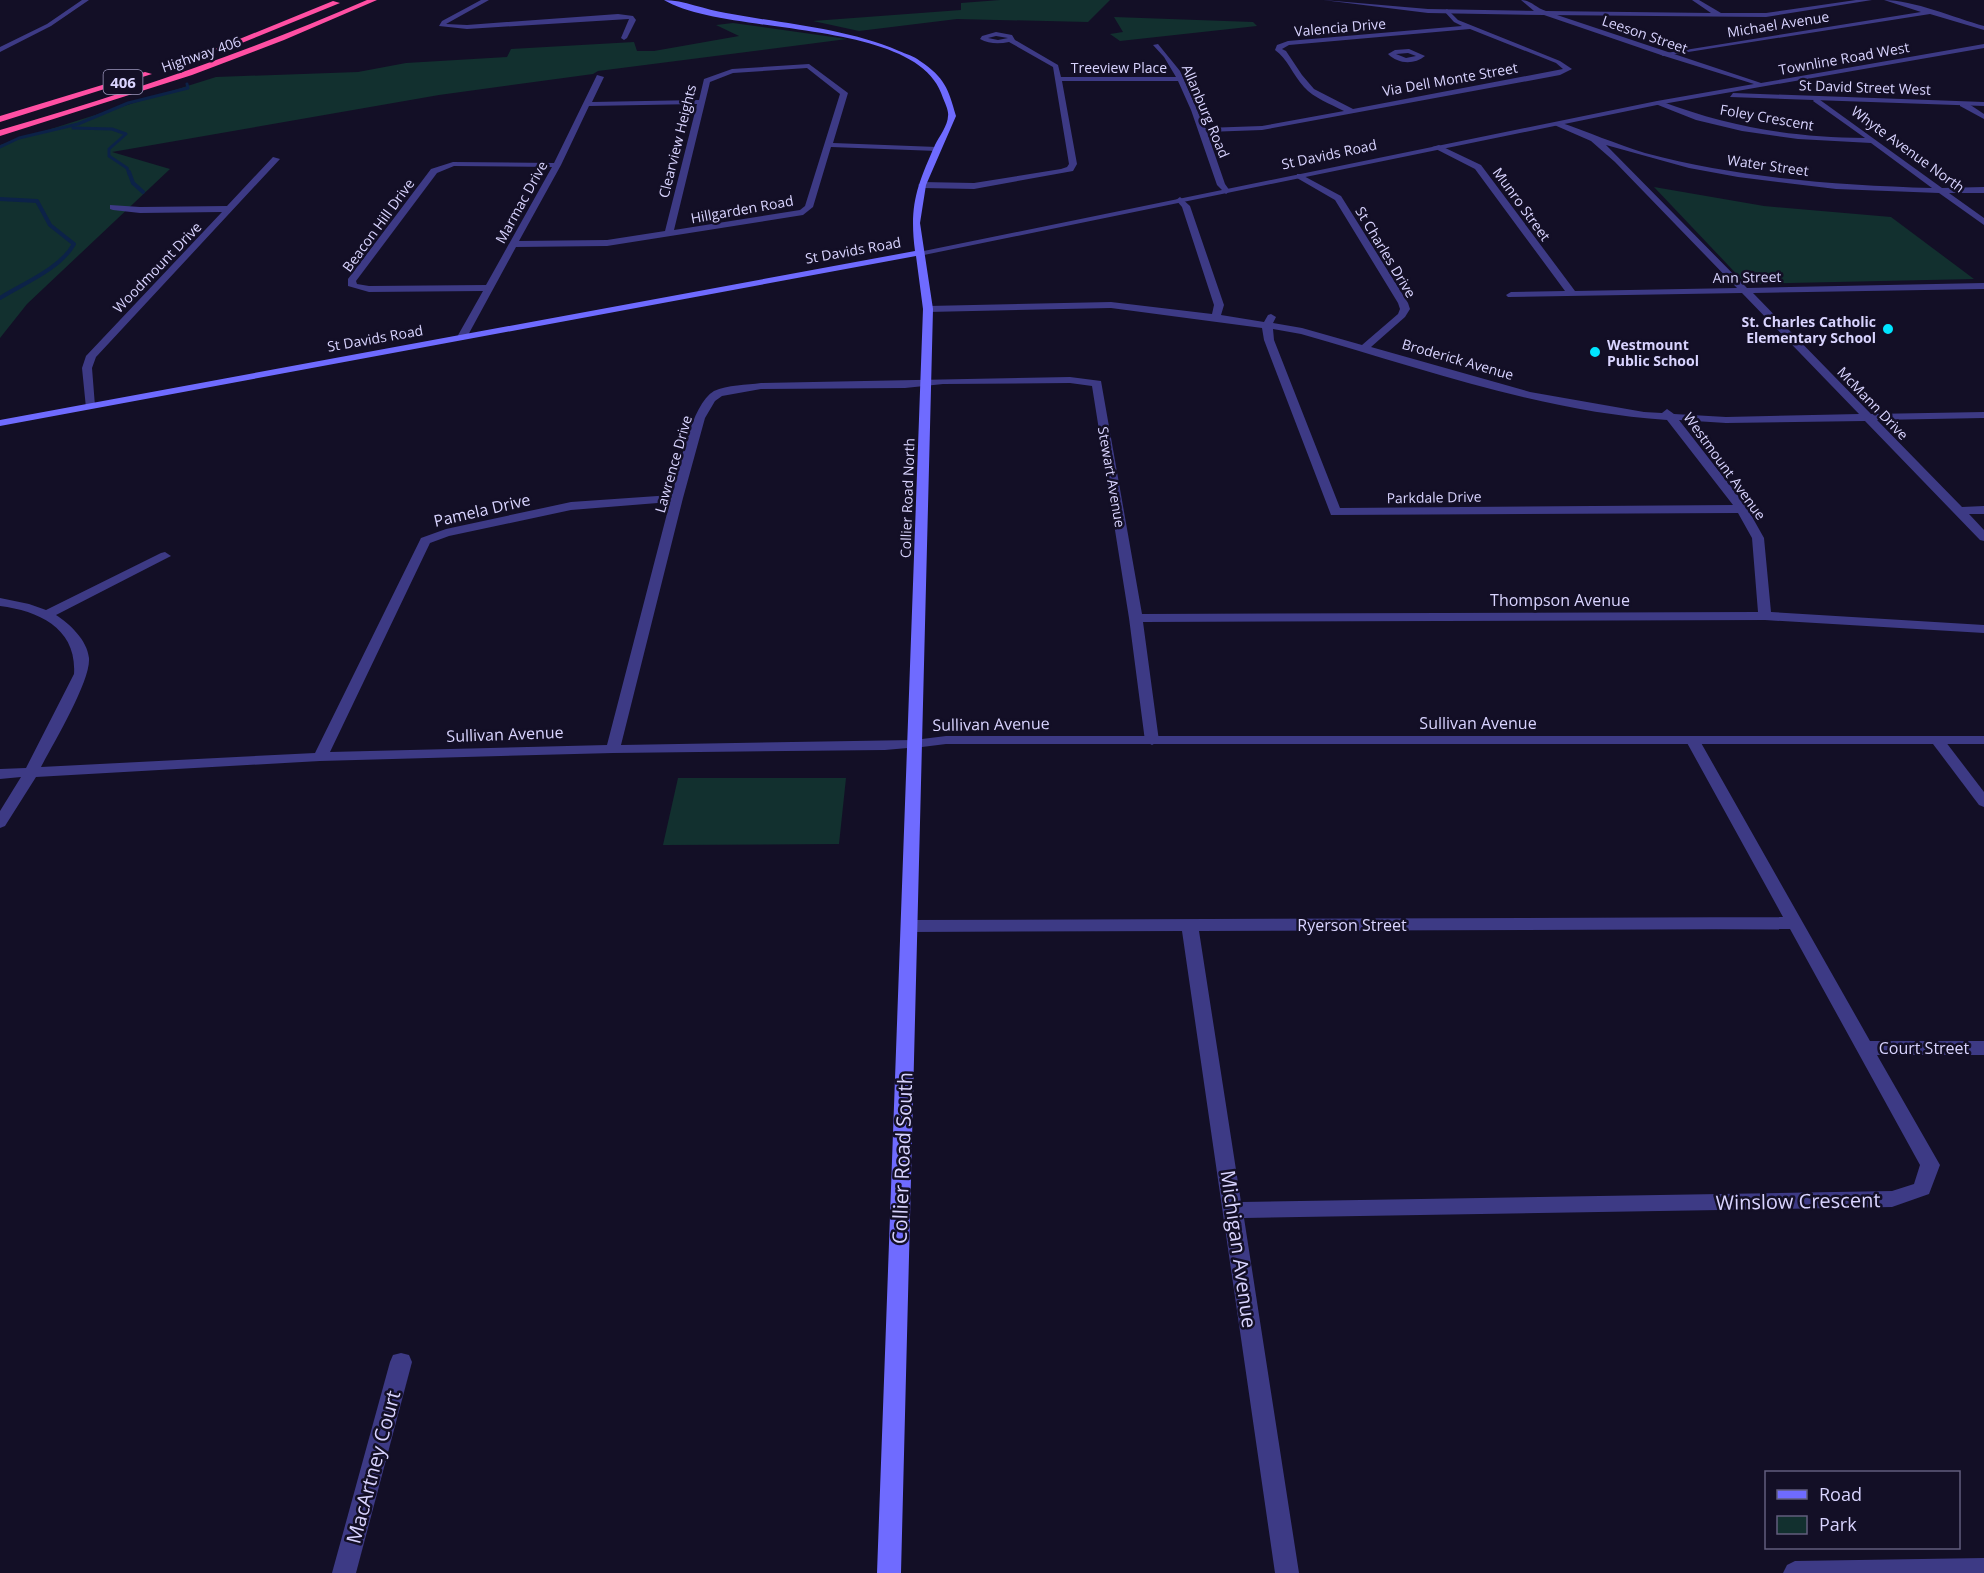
<svg xmlns="http://www.w3.org/2000/svg" width="1984" height="1573" font-family="'Open Sans',sans-serif">
  <rect width="100%" height="100%" fill="#130f26"/>
  <!-- green -->
  <g fill="#12302f">
    <polygon points="1000,0 1110,0 1088,22 957,19 859,31 813,21 961,10 961,3"/>
    <polygon points="1114,17 1253,22 1257,26 1120,41 1110,34 1123,32"/>
    <polygon points="733,23 847,39 598,71 593,74 439,95 112,152 170,169 27,304 0,338 0,145 216,77 358,72 406,63 507,57 511,49 634,42 637,51 654,51 739,36 716,25"/>
    <polygon points="1654,187 1764,206 1891,217 1974,279 1746,284"/>
    <polygon points="678,778 846,778 839,844 663,845"/>
  </g>
  <g fill="none" stroke-linecap="round" stroke-linejoin="round">
    <!-- stream-far1 -->
    <g stroke="#0c2248" stroke-width="3">
      <polyline points="73,128 112,129 126,134 109,149 109,156 127,168 129,174"/>
      <polyline points="0,147 19,138 78,124 128,103 188,88 187,84"/>
    </g>
    <!-- stream -->
    <g stroke="#0c2248" stroke-width="4">
      <polyline points="129,172 133,183 143,192"/>
      <path d="M0 199 37 201 50 225 74 244C60 269 24 283 0 298"/>
    </g>
    <!-- minor -->
    <g fill="#3d3a85" fill-rule="evenodd">
      <polygon points="82,0 89,0 51,26 0,52 0,47 47,24"/>
      <polygon points="481,0 489,0 446,24 467,25 618,14 633,16 636,20 627,38 624,40 621,38 629,19 467,29 439,26 442,21"/>
      <path d="M1521 0C1531 0 1536 8 1546 11L1711 13 1692 0H1699L1721 13H1766L1856 0H1872L1766 17 1545 15 1534 11Z"/>
      <path d="M1884 0C1913 0 1955 18 1984 26V30L1930 14 1663 56 1660 54 1921 12Z"/>
      <path d="M1447 9 1458 20 1560 61 1572 69 1560 75 1262 130 1207 132 1225 184 1230 191 1226 194 1217 185 1191 110 1178 81H1062L1077 164 1073 171 974 189 922 188 918 185 922 182 974 183 1061 169 1067 167 1069 164 1053 67 1009 42C999 44 989 44 980 39L982 36 996 32 1012 35 1015 40 1058 65 1061 77H1176L1164 57 1153 45 1158 44 1180 71 1205 128 1262 126 1344 111C1330 104 1314 98 1304 87 1293 75 1287 58 1275 50L1277 45 1288 41 1462 26 1454 22 1444 11ZM1470 29 1556 63 1563 69 1353 109 1314 89 1302 75 1286 51 1282 49 1289 45ZM996 36 1008 38 998 40 988 38Z"/>
      <path d="M1409 49 1425 56C1414 65 1398 64 1388 54L1395 50ZM1408 53 1416 56 1406 58 1396 54Z"/>
      <path d="M809 64 848 93 833 143 937 147 941 149 937 151 831 147 813 207 803 215 607 246 516 247 467 337 462 340 457 337 483 291 369 292 348 286V279L431 169 453 162 554 163 597 75 604 77 592 102 699 100 704 79 732 69ZM807 68 840 94 805 206 800 210 674 230 710 82 733 73ZM697 104 665 231 607 240 519 241 561 165 589 106ZM454 166 552 167 486 285 369 286 357 284 356 281 437 173Z"/>
      <path d="M1816 97 1942 188 1984 187V193H1949L1984 218V225L1939 193 1836 189 1738 177 1689 168 1606 145 1747 288 1984 283V289L1753 293 1871 414 1984 412V418L1877 420 1962 507 1984 506V514H1969L1984 530V541L1980 540 1865 421 1726 423 1679 420 1746 506 1764 538 1771 612 1984 625V633L1765 620 1143 622 1159 741 1152 745 1145 741 1129 618 1092 386 1070 383 943 384 905 388 761 389 722 396 715 401 705 418 683 498 621 745 914 740 919 741 921 744 919 747 885 750 613 753 320 761 36 777 5 826 0 828V811L21 777 0 779V769L26 768 74 674C77 629 40 611 0 606V598L29 604 46 610 161 553 165 552 171 556 56 615C70 624 87 640 89 658 91 681 53 744 41 767L315 753 421 538 446 529 571 502 672 495C679 470 691 404 714 391 727 385 747 385 761 383L1070 377 1101 381 1142 614 1758 612 1752 538 1738 513 1331 515 1264 340 1262 328 1111 308 928 312 923 309 928 306 1111 302 1212 314 1214 305 1182 207 1176 200 1180 197 1190 206 1224 305 1221 315 1264 322 1268 315 1271 314 1276 317 1273 323 1302 328 1362 345 1398 314 1400 309 1398 303 1335 200 1297 178V174H1300L1341 196 1408 303 1410 309 1405 317 1371 347 1530 392 1644 412 1662 413 1667 409 1674 414 1726 417 1859 414 1742 293 1508 297 1506 295 1511 292 1565 291 1475 169 1432 147 1439 145 1481 165 1575 291 1737 288 1615 162 1591 141 1552 124 1559 122C1588 132 1616 144 1645 153 1739 178 1835 185 1932 188L1871 143 1798 139 1742 131 1696 120 1653 103 1660 101C1730 127 1790 137 1865 138L1813 101ZM1273 329 1301 334C1420 368 1543 412 1667 420L1733 505 1340 508 1274 340ZM670 502 607 745 330 752 430 543 449 536 571 510Z"/>
      <polygon points="1960,102 1966,102 1984,114 1984,119 1960,106"/>
      <polygon points="273,157 280,159 96,357 92,368 95,406 90,409 86,408 82,368 86,356 222,212 140,213 113,210 110,209 110,205 140,207 227,206"/>
      <polygon points="1937,736 1942,737 1984,792 1984,807 1979,805 1930,740"/>
      <path d="M1693 737 1700 741 1870 1041H1984V1055H1877L1940 1165 1929 1194 1892 1207 1244 1218 1299 1573H1275L1182 931 909 932 903 930 901 926 903 922 909 920 1783 917 1686 741ZM1790 929 1920 1165 1914 1184 1892 1191 1241 1202 1199 931Z"/>
      <polygon points="401,1353 409,1355 412,1362 356,1573 332,1573 390,1362 393,1355"/>
      <polygon points="1984,1558 1984,1573 1783,1573 1787,1565 1795,1561"/>
    </g>
    <!-- tertiary -->
    <g fill="#3d3a85" fill-rule="evenodd">
      <polygon points="1323,0 1428,9 1545,11 1761,83 1984,44 1984,48 1657,105 919,256 914,253 1657,101 1754,84 1661,55 1544,15 1428,13"/>
      <polygon points="1733,93 1984,102 1984,106 1730,97"/>
      <polygon points="946,736 1984,736 1984,744 946,744 914,748 907,744 914,740"/>
    </g>
    <!-- secondary -->
    <path fill="#6f6bff" fill-rule="evenodd" d="M664 0C683 0 706 10 726 13 784 24 845 28 899 51 906 54 914 56 920 61 945 78 948 88 956 116L926 185 920 223 933 309 901 1573H877L923 309 916 256 0 426V420L915 251C909 205 917 186 935 145 939 137 948 125 948 116 949 111 945 103 943 98 920 17 725 37 664 0Z"/>
    <!-- motorway -->
    <g fill="#ff4fa3" fill-rule="evenodd">
      <path d="M367 0H377L284 40 192 75 0 136V130C125 94 247 52 367 0Z"/>
      <polygon points="333,1 340,3 222,51 215,49"/>
      <polygon points="145,72 152,74 0,122 0,116"/>
    </g>
  </g>
  <!-- markers -->
  <g fill="#00e5ff" stroke="#130f26" stroke-width="2">
    <circle cx="1888" cy="329" r="6"/>
    <circle cx="1595" cy="352" r="6"/>
  </g>
  <g text-anchor="middle" dominant-baseline="central" stroke-width="5" stroke-linejoin="round" paint-order="stroke">
    <!-- far-street labels -->
    <g font-size="14" fill="#d9d4ff" stroke="#130f26">
      <text transform="translate(1778 24) rotate(-9)">Michael Avenue</text>
      <text transform="translate(1340 27) rotate(-5)">Valencia Drive</text>
      <text transform="translate(1645 34) rotate(19)">Leeson Street</text>
      <text transform="translate(201 54) rotate(-19)">Highway 406</text>
      <text transform="translate(1844 58) rotate(-10)">Townline Road West</text>
      <text x="1119" y="67">Treeview Place</text>
      <text transform="translate(1450 79) rotate(-10)">Via Dell Monte Street</text>
      <text transform="translate(1865 87) rotate(2)">St David Street West</text>
      <text transform="translate(1206 111) rotate(67)">Allanburg Road</text>
      <text transform="translate(1767 117) rotate(10)">Foley Crescent</text>
      <text transform="translate(677 141) rotate(-76)">Clearview Heights</text>
      <text transform="translate(1908 149) rotate(36)">Whyte Avenue North</text>
      <text transform="translate(1329 154) rotate(-12)">St Davids Road</text>
      <text transform="translate(1768 165) rotate(8)">Water Street</text>
      <text transform="translate(521 202) rotate(-61)">Marmac Drive</text>
      <text transform="translate(1522 204) rotate(54)">Munro Street</text>
      <text transform="translate(742 209) rotate(-10)">Hillgarden Road</text>
      <text transform="translate(378 225) rotate(-54)">Beacon Hill Drive</text>
      <text transform="translate(853 250) rotate(-10)">St Davids Road</text>
      <text transform="translate(1386 252) rotate(59)">St Charles Drive</text>
      <text transform="translate(157 267) rotate(-46)">Woodmount Drive</text>
      <text transform="translate(1747 277) rotate(-1)">Ann Street</text>
      <text transform="translate(375 338) rotate(-10)">St Davids Road</text>
      <text transform="translate(1458 359) rotate(16)">Broderick Avenue</text>
      <text transform="translate(1873 403) rotate(46)">McMann Drive</text>
      <text transform="translate(673 464) rotate(-74)">Lawrence Drive</text>
      <text transform="translate(1725 466) rotate(54)">Westmount Avenue</text>
      <text transform="translate(1112 477) rotate(80)">Stewart Avenue</text>
      <text transform="translate(1434 497) rotate(-1)">Parkdale Drive</text>
      <text transform="translate(907 498) rotate(-88)">Collier Road North</text>
    </g>
    <!-- far-poi labels -->
    <g font-size="14" font-weight="bold" fill="#d9d4ff" stroke="#130f26" text-anchor="end">
      <text x="1876" y="321">St. Charles Catholic<tspan x="1876" dy="16">Elementary School</tspan></text>
      <text x="1607" y="344" text-anchor="start">Westmount<tspan x="1607" dy="16">Public School</tspan></text>
    </g>
    <!-- shield labels -->
    <rect fill="#130f26" stroke="#9e99be" stroke-width="1.5" x="103.5" y="70" width="39" height="24" rx="4.5"/>
    <g font-size="15" font-weight="bold" fill="#d9d4ff">
      <text x="123" y="82">406</text>
    </g>
    <!-- street labels -->
    <g font-size="16" fill="#d9d4ff" stroke="#130f26">
      <text transform="translate(482 510) rotate(-13)">Pamela Drive</text>
      <text x="1560" y="600">Thompson Avenue</text>
      <text x="1478" y="723">Sullivan Avenue</text>
      <text transform="translate(991 724) rotate(-1)">Sullivan Avenue</text>
      <text transform="translate(505 734) rotate(-2)">Sullivan Avenue</text>
      <text x="1352" y="925">Ryerson Street</text>
      <text x="1924" y="1048">Court Street</text>
    </g>
    <!-- near-street labels -->
    <g font-size="20" fill="#d9d4ff" stroke="#130f26">
      <text transform="translate(902 1158) rotate(-88)">Collier Road South</text>
      <text transform="translate(1798 1201) rotate(-1)">Winslow Crescent</text>
      <text transform="translate(1239 1249) rotate(82)">Michigan Avenue</text>
      <text transform="translate(373 1467) rotate(-75)">MacArtney Court</text>
    </g>
  </g>
  <!-- legend -->
  <rect x="1765" y="1471" width="195" height="78" fill="#130f26" stroke="#625e7d" stroke-width="1.5"/>
  <rect x="1777" y="1490" width="30" height="9" fill="#6f6bff" stroke="#625e7d" stroke-width="1.5"/>
  <text x="1819" y="1501" font-size="18" fill="#d9d4ff">Road</text>
  <rect x="1777" y="1516" width="30" height="18" fill="#12302f" stroke="#625e7d" stroke-width="1.5"/>
  <text x="1819" y="1531" font-size="18" fill="#d9d4ff">Park</text>
</svg>
